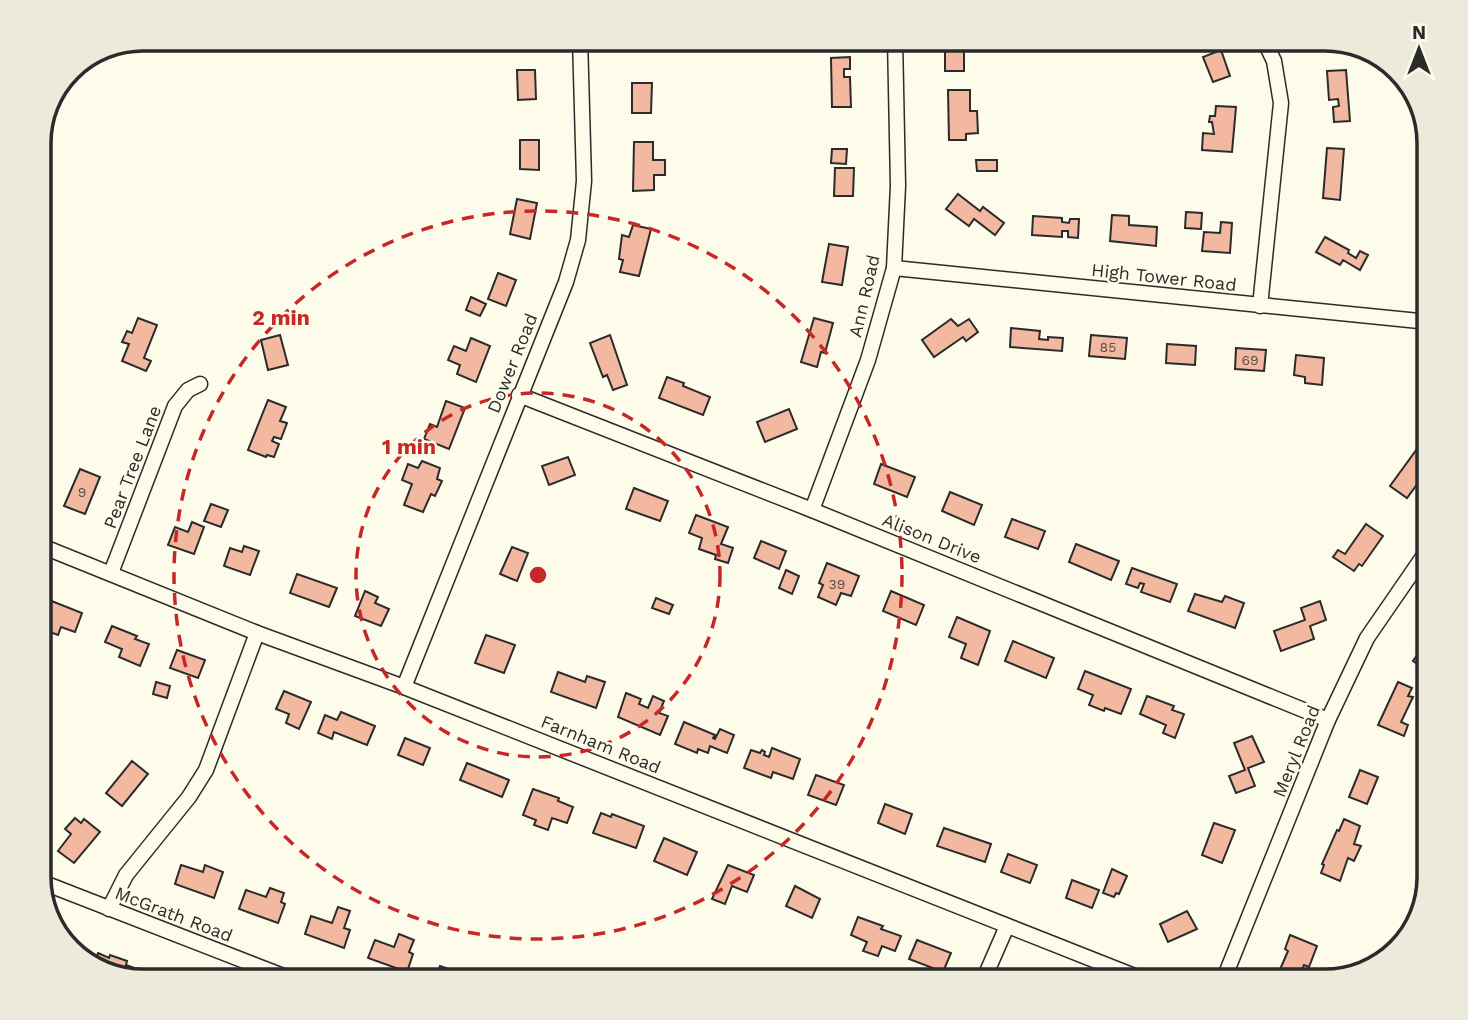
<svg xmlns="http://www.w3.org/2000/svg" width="1468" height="1020" font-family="'Work Sans',sans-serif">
  <rect width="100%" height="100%" fill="#fdfbea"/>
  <!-- building -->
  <g fill="#f2b8a0" stroke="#2b2b2b" stroke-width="2">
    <polygon points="945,38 971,38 964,42 964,71 945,71"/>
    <polygon points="1221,50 1230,76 1213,82 1203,57"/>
    <polygon points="850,57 850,69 844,69 844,77 850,77 851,107 832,107 831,58"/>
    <polygon points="517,70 535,70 536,99 518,100"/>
    <polygon points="1346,70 1350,121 1334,122 1333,107 1339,106 1338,99 1329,100 1327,71"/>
    <polygon points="632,83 652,83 651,113 632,113"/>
    <polygon points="948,90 970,90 970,111 977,111 978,133 966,134 966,140 949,140"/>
    <polygon points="1216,106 1236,107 1232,152 1202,150 1203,133 1214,134 1212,122 1209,122 1210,116 1215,116"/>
    <polygon points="520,140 539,140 539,170 520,169"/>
    <polygon points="634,142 653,142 653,160 665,160 665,175 654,175 654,190 633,191"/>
    <polygon points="1327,148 1344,149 1340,200 1323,198"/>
    <polygon points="832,149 847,149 846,164 831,163"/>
    <polygon points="976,160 997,160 997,171 977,171"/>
    <polygon points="835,168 854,168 853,196 834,196"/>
    <polygon points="958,194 980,211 983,207 1004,223 995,235 974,219 969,226 946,209"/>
    <polygon points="517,199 537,203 530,239 510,234"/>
    <polygon points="1186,212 1202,213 1201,229 1185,228"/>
    <polygon points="1112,215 1129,216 1129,225 1157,227 1156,246 1110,241"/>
    <polygon points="1033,216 1062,218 1062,222 1069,223 1070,219 1079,219 1078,238 1068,237 1068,231 1062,231 1062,237 1032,235"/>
    <polygon points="1221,222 1232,223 1230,253 1202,251 1204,232 1220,233"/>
    <polygon points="633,225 651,229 639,276 620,272 623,260 619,259 622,235 629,237"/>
    <polygon points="1325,237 1349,250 1348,253 1356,258 1360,251 1368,255 1360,270 1343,260 1340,265 1316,252"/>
    <polygon points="829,244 848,247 842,285 822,282"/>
    <polygon points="1418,253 1429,254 1429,272 1417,272"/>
    <polygon points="498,273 516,280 506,306 488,299"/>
    <polygon points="471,297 486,304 480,316 466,310"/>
    <polygon points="138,318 157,325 144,358 151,361 146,371 122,361 129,344 122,342 127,331 132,333"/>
    <polygon points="814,318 833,323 825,353 821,352 817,367 801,362"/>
    <polygon points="951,319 958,326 969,319 978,332 966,341 963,337 934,357 922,340"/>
    <polygon points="1011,328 1040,331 1039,339 1048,340 1048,337 1063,338 1062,351 1010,347"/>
    <polygon points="280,335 288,365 268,370 261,340"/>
    <polygon points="610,335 627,385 613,390 607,375 603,377 590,343"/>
    <polygon points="1091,335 1127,338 1125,359 1089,356"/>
    <polygon points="471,338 490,346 476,382 457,374 460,365 448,360 454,346 466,351"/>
    <polygon points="1167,344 1196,346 1195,365 1166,363"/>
    <polygon points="1236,348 1266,350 1264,371 1235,369"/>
    <polygon points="1296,355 1324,358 1322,385 1305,383 1305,377 1294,375"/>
    <polygon points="667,377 684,383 683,386 710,397 703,415 659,398"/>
    <polygon points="268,400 286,407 280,421 287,423 281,439 274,437 272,441 279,444 274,457 267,455 266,457 248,450"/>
    <polygon points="446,401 465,408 449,449 424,439 430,424 437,427"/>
    <polygon points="789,409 797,429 765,442 757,422"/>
    <polygon points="1417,449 1429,458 1429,468 1407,498 1390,486"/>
    <polygon points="568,457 575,475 549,485 542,466"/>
    <polygon points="422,461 440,468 437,479 442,481 435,496 431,494 423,512 404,505 412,484 402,480 408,464 418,468"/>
    <polygon points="881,464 915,477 907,497 874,484"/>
    <polygon points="80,469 100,477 85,514 64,506"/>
    <polygon points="634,488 668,501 660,521 626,509"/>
    <polygon points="950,492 982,505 974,525 942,511"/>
    <polygon points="211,504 228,510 221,527 204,521"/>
    <polygon points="696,515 728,527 721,544 733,548 728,563 715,559 716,555 699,549 702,538 689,533"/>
    <polygon points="1012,519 1045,531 1038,549 1005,537"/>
    <polygon points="192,522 204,527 194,554 168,545 175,527 188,532"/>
    <polygon points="1366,524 1383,536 1362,566 1359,564 1354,571 1333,557 1338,550 1345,554"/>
    <polygon points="761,541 786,551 779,569 754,558"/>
    <polygon points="1076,544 1119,561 1111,580 1069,562"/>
    <polygon points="244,546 259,551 250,575 224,566 230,548 242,552"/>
    <polygon points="512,547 528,553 517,581 500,574"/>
    <polygon points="827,563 859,576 851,596 841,593 836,605 818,597 823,585 819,583"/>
    <polygon points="1132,568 1177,584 1170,602 1141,592 1144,584 1140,583 1138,588 1126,584"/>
    <polygon points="786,570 799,576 792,594 779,588"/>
    <polygon points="297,574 337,588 329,607 290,593"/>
    <polygon points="365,591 378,597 375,603 389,609 381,626 355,616"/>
    <polygon points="891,591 924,605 916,625 883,611"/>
    <polygon points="1195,594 1222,602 1225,596 1244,603 1235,628 1188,611"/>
    <polygon points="656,598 673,605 669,614 652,608"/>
    <polygon points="49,600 82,613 75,632 61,627 58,635 47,631 50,622 42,617"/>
    <polygon points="1320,601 1326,620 1310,626 1314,639 1281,651 1274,631 1305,620 1301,608"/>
    <polygon points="957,617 990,631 978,665 961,658 966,644 949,637"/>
    <polygon points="112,626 137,636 135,639 149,644 140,666 119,657 122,649 105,642"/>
    <polygon points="1429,631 1429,665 1426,670 1413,661 1422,648 1425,651 1428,646 1422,642"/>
    <polygon points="486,635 515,645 504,673 475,663"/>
    <polygon points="1013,641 1054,658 1046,678 1005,661"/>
    <polygon points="177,650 205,660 198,678 170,668"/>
    <polygon points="1085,671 1131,689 1121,714 1105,708 1104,711 1089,705 1093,695 1078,689"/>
    <polygon points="558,672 585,682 587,676 605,682 596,708 551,692"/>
    <polygon points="156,682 170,686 167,698 153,694"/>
    <polygon points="1398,682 1412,688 1408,696 1413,697 1401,722 1408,725 1404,736 1378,725"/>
    <polygon points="284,691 311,702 299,729 286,723 289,714 276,709"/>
    <polygon points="626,693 641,699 639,704 648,708 653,696 664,701 659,713 668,716 660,735 618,717"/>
    <polygon points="1147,696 1174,706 1172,710 1184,714 1175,738 1163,733 1166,725 1140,714"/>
    <polygon points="341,712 375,726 367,745 334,732 332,739 318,733 325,715 337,720"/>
    <polygon points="684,722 715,735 713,738 715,739 720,729 734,735 727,753 710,746 708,753 698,749 697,753 675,744"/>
    <polygon points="1252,736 1264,762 1248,768 1255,786 1236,793 1229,776 1245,770 1234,743"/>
    <polygon points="405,738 430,748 423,765 398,755"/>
    <polygon points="772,748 800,759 793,779 773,772 771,778 744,768 751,750 760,753 762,750 765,752 764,755 769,757"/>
    <polygon points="132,761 148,774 122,806 106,793"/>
    <polygon points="467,763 509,780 502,797 460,780"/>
    <polygon points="1360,770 1378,777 1367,804 1349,797"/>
    <polygon points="816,775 844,785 836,805 808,795"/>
    <polygon points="533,789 559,798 558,801 573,807 567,823 552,818 548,830 534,825 536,820 523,815"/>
    <polygon points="885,804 912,814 905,834 878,823"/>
    <polygon points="601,813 611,817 612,814 644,826 636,848 593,833"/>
    <polygon points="75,818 81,823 84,819 100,832 74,863 58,851 71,834 65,829"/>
    <polygon points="1344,819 1360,826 1354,844 1361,846 1354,861 1348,858 1340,881 1321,873 1324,865 1322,864 1337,830 1339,831"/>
    <polygon points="1214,823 1235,830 1222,863 1202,855"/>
    <polygon points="944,828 991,844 985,862 937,846"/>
    <polygon points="664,838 697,852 687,875 654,861"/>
    <polygon points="1008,854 1037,865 1030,883 1001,872"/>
    <polygon points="181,865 203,872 205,865 223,872 214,898 175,884"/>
    <polygon points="728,865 754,875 747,892 732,886 725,904 712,899"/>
    <polygon points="1112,869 1127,876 1119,894 1116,893 1114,897 1103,893"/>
    <polygon points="1072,880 1099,890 1092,908 1066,898"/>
    <polygon points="795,886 820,899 812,918 786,906"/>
    <polygon points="270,888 284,893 281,902 285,904 278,923 239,909 246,890 266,897"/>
    <polygon points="338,907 350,911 344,928 350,930 344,948 305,934 311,916 332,923"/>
    <polygon points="1187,911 1197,929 1168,942 1160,924"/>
    <polygon points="858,917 883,926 881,929 901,936 895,951 882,946 878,956 863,951 867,942 851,935"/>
    <polygon points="399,934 414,940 409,952 413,954 407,972 368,958 375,940 394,947"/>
    <polygon points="1290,935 1317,946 1309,967 1304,965 1297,981 1275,981 1288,951 1285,949"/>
    <polygon points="917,940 951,953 943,972 909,959"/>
    <polygon points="98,953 109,958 110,955 127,961 126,965 143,971 139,980 93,966"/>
    <polygon points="440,966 479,980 479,981 435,981"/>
  </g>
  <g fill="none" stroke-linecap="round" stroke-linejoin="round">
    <!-- street casing -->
    <g stroke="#2b2b2b" stroke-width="17">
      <g id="street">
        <polyline points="894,268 1429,322"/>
        <polyline points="1260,306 1281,103 1274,61 1263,38"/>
        <polyline points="519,395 812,510 1328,720"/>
        <polyline points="812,510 868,360 894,268 898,186 895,38"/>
        <polyline points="39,545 257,633 404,687 1147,981"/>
        <polyline points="111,573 175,406 188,390 200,384"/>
        <polyline points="404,687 566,282 578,240 584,181 580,38"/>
        <polyline points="39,881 296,981"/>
        <polyline points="109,909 126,875 189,797 206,770 257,633"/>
        <polyline points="983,981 1007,926"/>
        <polyline points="1223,981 1328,720 1367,638 1429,548"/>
      </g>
    </g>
    <!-- street -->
    <use href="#street" stroke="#fdfbea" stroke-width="14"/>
  </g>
  <!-- distance rings -->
  <g fill="none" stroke="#c62828" stroke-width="3.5" stroke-dasharray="12 9">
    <circle cx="538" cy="575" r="182"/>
    <circle cx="538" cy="575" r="364"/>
  </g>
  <g text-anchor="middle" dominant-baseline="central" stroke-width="5" stroke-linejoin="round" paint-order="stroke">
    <!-- number labels -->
    <g font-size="14" fill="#5d4e48">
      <text x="1108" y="347">85</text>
      <text x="1250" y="360">69</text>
      <text x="82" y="492">9</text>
      <text x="837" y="584">39</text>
    </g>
    <!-- street labels -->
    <g font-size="18" fill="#2b2b2b" stroke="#fdfbea">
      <text transform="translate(1164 277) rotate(6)">High Tower Road</text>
      <text transform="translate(864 296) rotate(-77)">Ann Road</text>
      <text transform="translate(512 363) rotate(-68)">Dower Road</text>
      <text transform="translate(132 467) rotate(-69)">Pear Tree Lane</text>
      <text transform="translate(932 538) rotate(22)">Alison Drive</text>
      <text transform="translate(601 744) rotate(22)">Farnham Road</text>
      <text transform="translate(1296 751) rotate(-68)">Meryl Road</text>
      <text transform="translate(174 914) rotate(21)">McGrath Road</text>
    </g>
  </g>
  <!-- crop -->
  <path d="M0 0H1468V1020H0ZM143 51H1325A92 92 0 0 1 1417 143V877A92 92 0 0 1 1325 969H143A92 92 0 0 1 51 877V143A92 92 0 0 1 143 51Z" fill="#eceadb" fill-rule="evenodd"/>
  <path fill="none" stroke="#2b2b2b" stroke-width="3.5" d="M143 51H1325A92 92 0 0 1 1417 143V877A92 92 0 0 1 1325 969H143A92 92 0 0 1 51 877V143A92 92 0 0 1 143 51Z"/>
  <circle cx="538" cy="575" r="10" fill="#c62828" stroke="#fdfbea" stroke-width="3.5"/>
  <g font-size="21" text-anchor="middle" font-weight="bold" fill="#c62828" stroke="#fdfbea" stroke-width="5" stroke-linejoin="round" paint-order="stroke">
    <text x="281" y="325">2 min</text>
    <text x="409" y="454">1 min</text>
  </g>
  <!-- north arrow -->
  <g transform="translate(1419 49)" stroke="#fdfbea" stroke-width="5" paint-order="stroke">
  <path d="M0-5L12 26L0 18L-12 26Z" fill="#2b2b2b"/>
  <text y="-10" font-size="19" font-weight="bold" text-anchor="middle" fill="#2b2b2b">N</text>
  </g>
</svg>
